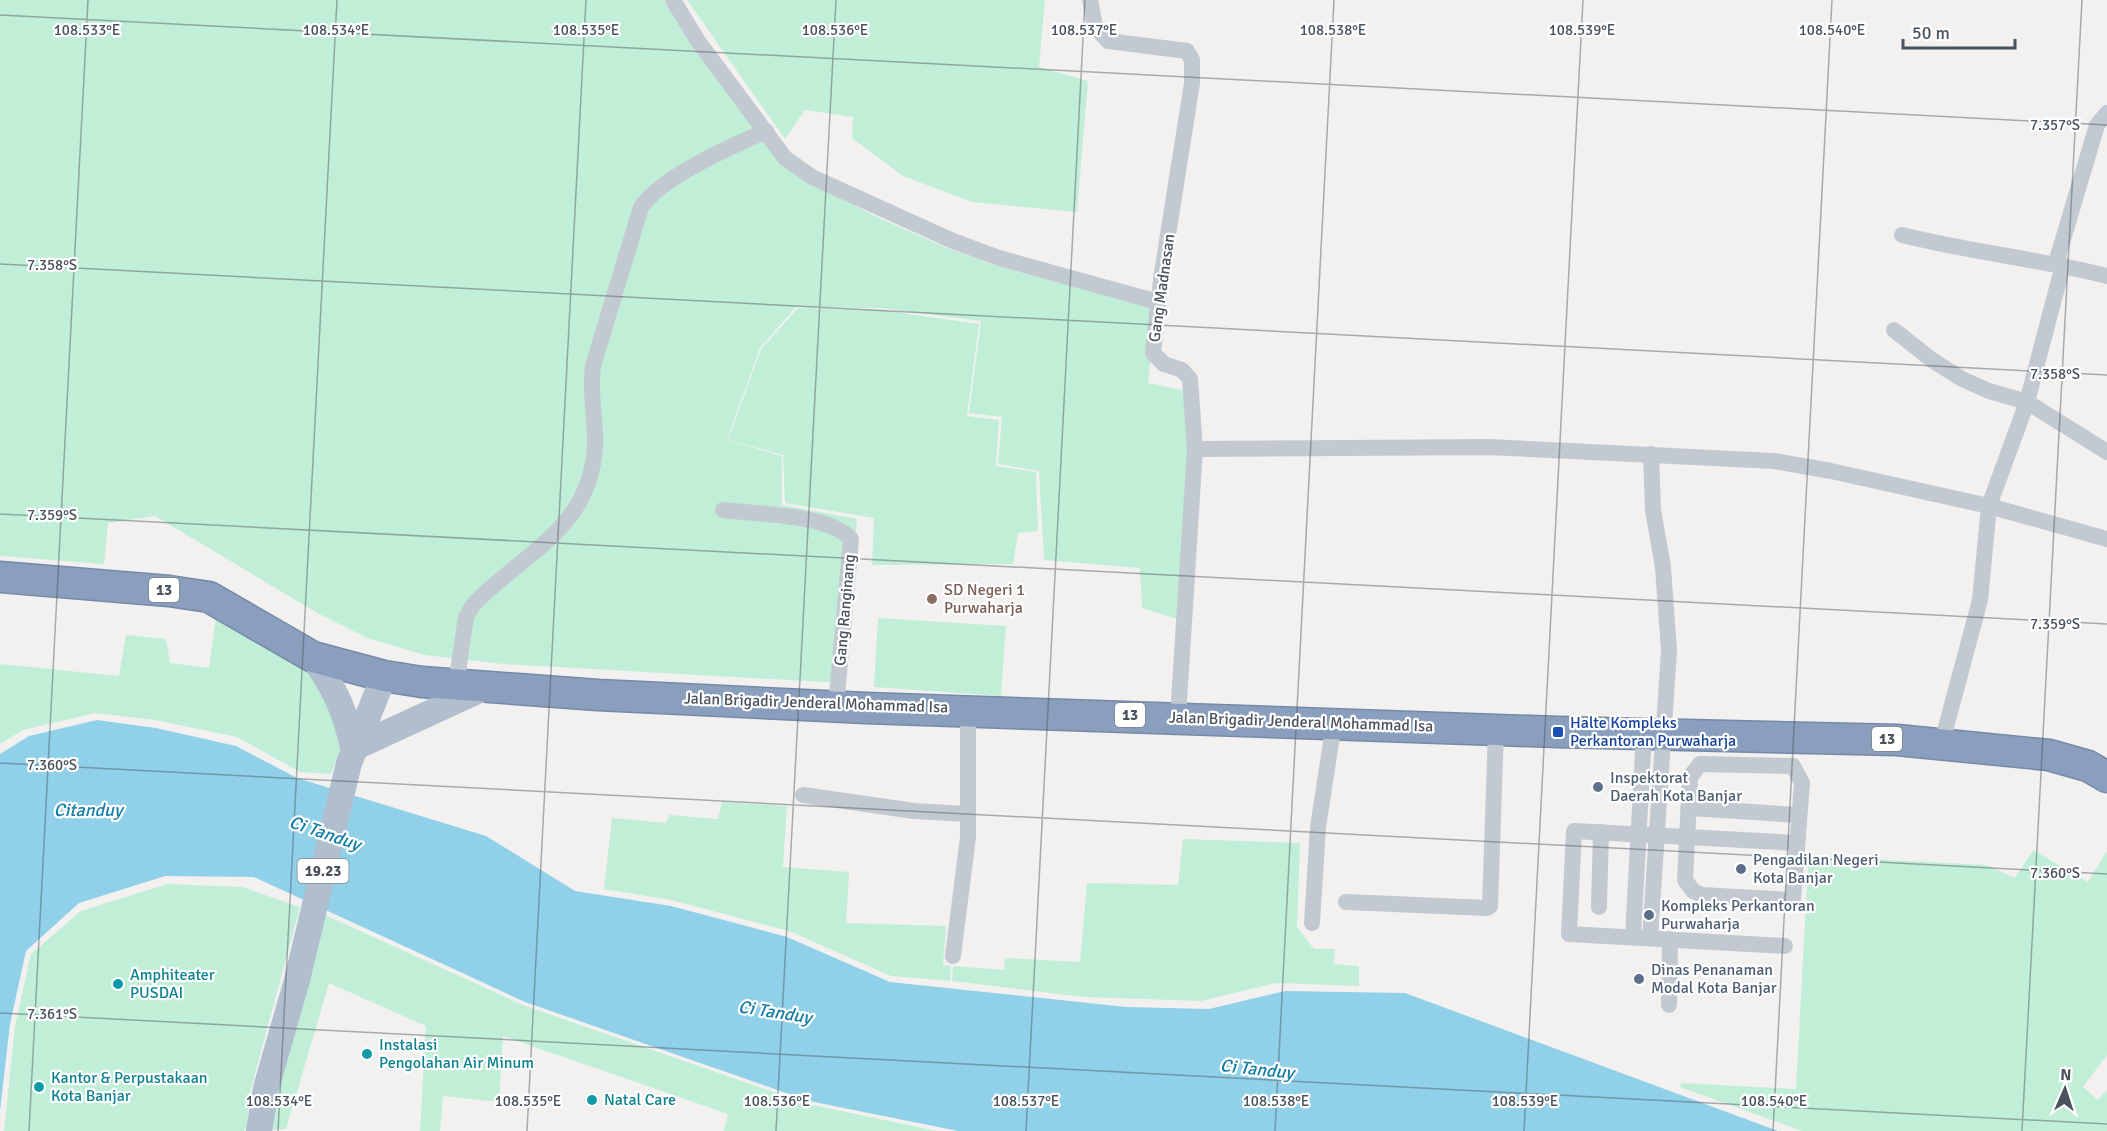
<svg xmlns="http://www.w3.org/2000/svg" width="2107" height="1131" font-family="Signika,sans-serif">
  <rect width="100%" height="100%" fill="#f3f1f0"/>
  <!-- green -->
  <g fill="#c1eed6">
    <polygon points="0,0 664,0 692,46 809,182 877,217 949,249 997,266 1156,309 1148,383 1197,393 1177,619 1142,608 1140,568 1044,560 1039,471 998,464 1002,417 969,413 981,321 882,308 796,307 760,348 727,440 782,456 782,505 857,519 841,683 503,664 425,655 367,638 319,614 155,516 108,523 104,564 0,556"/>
    <polygon points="687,0 1045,0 1039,67 1088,81 1077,212 972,202 903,176 852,138 853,117 805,110 785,139"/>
    <polygon points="798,308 881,310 979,324 967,416 999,420 996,466 1036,472 1038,531 1018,533 1013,564 872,565 874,518 785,503 783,455 728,440 761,349"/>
    <polygon points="216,617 294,657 324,690 343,741 331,774 300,772 237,737 155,720 95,713 23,730 0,744 0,664 119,676 126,635 166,639 170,663 209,668"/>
    <polygon points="878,618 1006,626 1001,696 874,687"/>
    <polygon points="722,802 787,806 783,867 849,872 846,923 946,926 943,965 951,966 950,981 891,976 789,931 671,900 604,889 612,818 666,823 669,815 718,819"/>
    <polygon points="1183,839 1300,843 1297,927 1314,949 1335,949 1334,964 1359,966 1359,986 1276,983 1201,1001 1084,997 952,981 953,966 1004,970 1005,958 1080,962 1087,883 1178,885"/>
    <polygon points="2033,850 2088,882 2107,851 2107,1055 2083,1087 2098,1100 2107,1090 2107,1131 1802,1131 1680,1087 1681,1083 1796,1089 1808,866 1830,857 1986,865 2015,878"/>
    <polygon points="167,884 242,887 300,907 249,1096 248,1127 244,1131 4,1131 15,1026 31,954 81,911"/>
    <path d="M325 915 523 1005 808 1104 937 1131H724L728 1114 503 1036 499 1102 443 1096 440 1131H420L426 1026 329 983 286 1129 270 1130C281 1057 309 987 325 915Z"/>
  </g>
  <!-- water -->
  <polygon fill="#90d0e9" points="97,720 156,728 236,746 297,778 486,836 575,891 671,906 787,937 890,982 1126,1007 1209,1009 1285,991 1405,993 1778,1131 958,1131 809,1101 525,1002 254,877 165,876 79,903 26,951 10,1024 0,1111 0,754 29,736"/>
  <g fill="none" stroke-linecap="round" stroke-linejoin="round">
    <!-- highway casing -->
    <g stroke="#758aa8" stroke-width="33">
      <polyline id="highway" points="0,577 169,591 209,597 313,657 384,676 422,682 598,695 866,708 1558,732 1897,740 2049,755 2088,766 2107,777"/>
    </g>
    <!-- street -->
    <g stroke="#c2c9d1" stroke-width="16">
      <polyline points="673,0 698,41 785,158 812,177 953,241 999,258 1158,302"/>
      <polyline points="1090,0 1095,27 1108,41 1187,51 1192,60 1192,83 1161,279 1153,353 1164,364 1182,370 1190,379 1195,449 1178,717"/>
      <path d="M1902 235C1970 252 2039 259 2107 276"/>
      <polyline points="2056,263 2097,125 2107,113"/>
      <polyline points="1894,330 1932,360 1962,379 1989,391 2027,402 2107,452"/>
      <polyline points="1195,449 1489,447 1774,461 1831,471 1989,506 2107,539"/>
      <path d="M723 510C755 514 829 514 851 539L836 706"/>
      <path d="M456 685 466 617 473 605C522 553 591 530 595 445 596 418 589 393 593 366L641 207C663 176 730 147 766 131"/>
      <polyline points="1942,742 1980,600 1989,506 2027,402 2063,265"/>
      <polygon points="1700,764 1793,766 1802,783 1793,900 1702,895 1693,891 1685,880 1690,777"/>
      <polyline points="803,795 914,811 968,814"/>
      <polyline points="1689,808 1799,815"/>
      <polyline points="1346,902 1487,908 1490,906 1496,729"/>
      <polyline points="1599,907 1601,832"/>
      <polyline points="1312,923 1318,827 1334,723"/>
      <polyline points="1633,937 1644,734"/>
      <polyline points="1650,938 1669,650 1663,567 1653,510 1651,454"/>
      <polyline points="1785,946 1569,934 1574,831 1797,843"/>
      <polyline points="953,956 968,837 968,709"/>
      <polyline points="1669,1005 1670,939"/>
    </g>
    <!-- primary -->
    <g stroke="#b1bece" stroke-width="26">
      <path d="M313 657C336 691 345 710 354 751"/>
      <polyline points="356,747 484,688"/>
      <polyline points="259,1131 266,1088 297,980 349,763 384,676"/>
    </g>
    <!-- highway -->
    <use href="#highway" stroke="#8a9fbd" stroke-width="30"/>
  </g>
  <!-- ticks -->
  <path fill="none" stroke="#49525d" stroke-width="1.5" stroke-opacity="0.45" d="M0 15 2107 125M0 264 2107 375M0 514 2107 624M0 763 2107 874M0 1013 2107 1124M29 1131 88 0M278 1131 337 0M527 1131 586 0M776 1131 836 0M1026 1131 1085 0M1275 1131 1334 0M1524 1131 1583 0M1773 1131 1832 0M2022 1131 2082 0"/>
  <!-- markers -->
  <circle fill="#8d6e63" stroke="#fff" stroke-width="2" cx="932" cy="599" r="6"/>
  <rect fill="#1a4fb4" stroke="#fff" stroke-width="2" x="1552" y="726" width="12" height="12" rx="3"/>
  <g fill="#5c6f8a" stroke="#fff" stroke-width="2">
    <circle cx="1598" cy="787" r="6"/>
    <circle cx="1741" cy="869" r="6"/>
    <circle cx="1649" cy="915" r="6"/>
    <circle cx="1639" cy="979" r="6"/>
  </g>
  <g fill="#0f9aa8" stroke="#fff" stroke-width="2">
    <circle cx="118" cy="984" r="6"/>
    <circle cx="367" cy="1054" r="6"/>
    <circle cx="39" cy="1087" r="6"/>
    <circle cx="592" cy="1100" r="6"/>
  </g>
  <g text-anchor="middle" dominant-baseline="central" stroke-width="4.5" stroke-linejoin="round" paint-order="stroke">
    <!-- shield labels -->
    <g fill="#fff" stroke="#80868e" stroke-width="1.5">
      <rect x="149" y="578" width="30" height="24" rx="4.5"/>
      <rect x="1115" y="703" width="30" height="24" rx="4.5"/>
      <rect x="1872" y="727" width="30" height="24" rx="4.5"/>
      <rect x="297.5" y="859" width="51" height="24" rx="4.5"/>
    </g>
    <g font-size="15" font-weight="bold" fill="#49525d">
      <text x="164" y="590">13</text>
      <text x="1130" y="715">13</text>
      <text x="1887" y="739">13</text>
      <text x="323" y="871">19.23</text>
    </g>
    <!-- street labels -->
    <g font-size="16" fill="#49525d" stroke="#fff">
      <text transform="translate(1162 288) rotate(-82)">Gang Madnasan</text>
      <text transform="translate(845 610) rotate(-85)">Gang Ranginang</text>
      <text transform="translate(816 703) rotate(2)">Jalan Brigadir Jenderal Mohammad Isa</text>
      <text transform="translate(1301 722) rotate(2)">Jalan Brigadir Jenderal Mohammad Isa</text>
    </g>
    <!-- education labels -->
    <g font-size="16" fill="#785e54" stroke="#fff" text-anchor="start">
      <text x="944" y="590">SD Negeri 1<tspan x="944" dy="18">Purwaharja</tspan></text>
    </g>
    <!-- transit labels -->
    <g font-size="16" fill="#164399" stroke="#fff" text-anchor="start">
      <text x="1570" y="723">Halte Kompleks<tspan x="1570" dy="18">Perkantoran Purwaharja</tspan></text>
    </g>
    <!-- service labels -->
    <g font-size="16" fill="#4e5e75" stroke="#fff" text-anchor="start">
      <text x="1610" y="778">Inspektorat<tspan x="1610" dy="18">Daerah Kota Banjar</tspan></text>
      <text x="1753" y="860">Pengadilan Negeri<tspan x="1753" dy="18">Kota Banjar</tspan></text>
      <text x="1661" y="906">Kompleks Perkantoran<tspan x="1661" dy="18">Purwaharja</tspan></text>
      <text x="1651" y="970">Dinas Penanaman<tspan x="1651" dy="18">Modal Kota Banjar</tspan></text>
    </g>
    <!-- culture labels -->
    <g font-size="16" fill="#0d838f" stroke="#fff" text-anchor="start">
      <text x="130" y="975">Amphiteater<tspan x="130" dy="18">PUSDAI</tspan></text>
      <text x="379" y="1045">Instalasi<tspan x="379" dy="18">Pengolahan Air Minum</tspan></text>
      <text x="51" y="1078">Kantor &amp; Perpustakaan<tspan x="51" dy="18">Kota Banjar</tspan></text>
      <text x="604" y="1100">Natal Care</text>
    </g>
    <!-- water labels -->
    <g font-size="18" font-style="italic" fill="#127da7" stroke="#fff">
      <text x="88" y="810">Citanduy</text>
      <text transform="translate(325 833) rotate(19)">Ci Tanduy</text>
      <text transform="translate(775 1012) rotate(9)">Ci Tanduy</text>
      <text transform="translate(1257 1069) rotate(6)">Ci Tanduy</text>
    </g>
  </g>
  <g font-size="15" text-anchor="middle" fill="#49525d" stroke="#fff" stroke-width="4.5" stroke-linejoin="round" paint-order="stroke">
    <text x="87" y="35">108.533°E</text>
    <text x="336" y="35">108.534°E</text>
    <text x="586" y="35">108.535°E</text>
    <text x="835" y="35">108.536°E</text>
    <text x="1084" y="35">108.537°E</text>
    <text x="1333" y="35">108.538°E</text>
    <text x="1582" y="35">108.539°E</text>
    <text x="1832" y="35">108.540°E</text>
    <text x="2055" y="130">7.357°S</text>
    <text x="52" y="270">7.358°S</text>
    <text x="2055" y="379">7.358°S</text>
    <text x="52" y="520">7.359°S</text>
    <text x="2055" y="629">7.359°S</text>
    <text x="52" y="770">7.360°S</text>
    <text x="2055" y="878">7.360°S</text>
    <text x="52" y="1019">7.361°S</text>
    <text x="279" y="1106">108.534°E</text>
    <text x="528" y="1106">108.535°E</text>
    <text x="777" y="1106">108.536°E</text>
    <text x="1026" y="1106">108.537°E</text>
    <text x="1276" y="1106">108.538°E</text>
    <text x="1525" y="1106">108.539°E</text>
    <text x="1774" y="1106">108.540°E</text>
  </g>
  <!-- north arrow -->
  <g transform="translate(2065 1089) rotate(3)" stroke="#ffffff" stroke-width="4.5" paint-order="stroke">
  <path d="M0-4.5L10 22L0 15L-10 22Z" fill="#49525d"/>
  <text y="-9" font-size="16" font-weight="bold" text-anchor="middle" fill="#49525d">N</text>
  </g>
  <!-- scale -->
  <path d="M1903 39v9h112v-9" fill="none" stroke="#49525d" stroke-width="3"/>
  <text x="1912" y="39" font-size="18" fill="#49525d" stroke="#ffffff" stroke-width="4.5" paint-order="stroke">50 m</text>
</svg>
